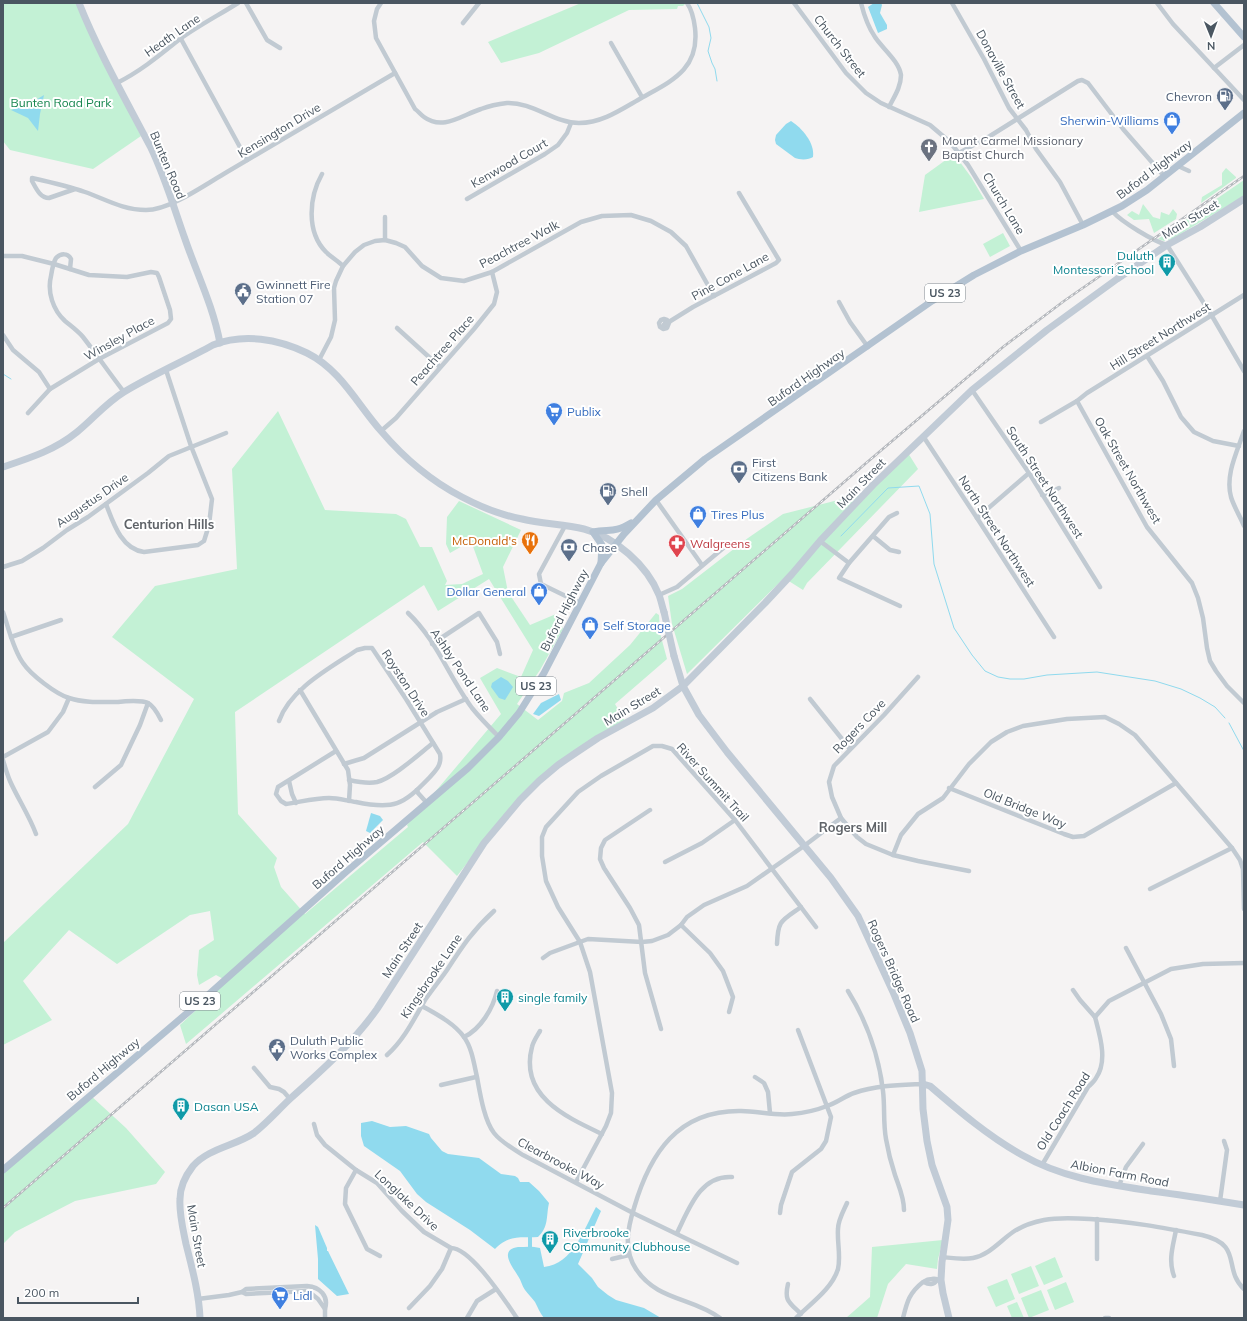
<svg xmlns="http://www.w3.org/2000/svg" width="1247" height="1321" font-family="Mulish,sans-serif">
  <rect width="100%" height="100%" fill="#f5f3f3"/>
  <!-- green -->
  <g fill="#c3f1d5" fill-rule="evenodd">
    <polygon points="3,3 77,3 141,136 93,169 10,150 3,141"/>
    <polygon points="581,3 686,3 683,6 678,6 677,9 629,10 539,53 501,63 488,42"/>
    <polygon points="954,154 971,177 984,199 919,212 925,175"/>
    <polygon points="1226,168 1236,177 1236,178 1201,203 1202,197 1222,185 1222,173"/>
    <polygon points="1244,180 1244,196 1172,239 1164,241 1158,239"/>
    <polygon points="1143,204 1153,217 1160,219 1161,212 1169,215 1173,209 1177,214 1176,219 1154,233 1149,219 1134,220 1127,215 1132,211 1139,215"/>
    <polygon points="1003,233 1010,246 990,257 983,244"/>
    <path d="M278 411 325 510 396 514 406 519 420 547H432L447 581 445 585 462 584 483 574 471 541 450 553 446 544 447 517 459 501 521 530 503 567 508 592 530 625 556 614 563 629 540 670 517 704 538 720 562 701 564 693 589 683 630 645 656 613 659 615 660 633 667 659 615 704 625 721 550 769 486 839 457 876 423 842 186 1044 180 1025 227 981 216 975 199 985 197 975 199 950 214 940 210 911 190 915 117 964 69 930 23 981 52 1020 3 1045V943L128 824 194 699 112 637 155 586 237 569 232 469ZM489 579 533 650 521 677 497 668 480 678 501 714 407 825 408 827 305 914 281 887 274 867 277 858 238 814 235 712 424 585 438 611Z"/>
    <polygon points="908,453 918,469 807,583 803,590 784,578 687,674 672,624 668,596 682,589 748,538 783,514 862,494"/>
    <polygon points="90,1095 126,1128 165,1172 156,1184 75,1201 15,1232 3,1244 3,1173"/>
    <polygon points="943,1240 938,1259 937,1269 906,1264 888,1284 877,1318 846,1318 870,1297 872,1247"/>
    <polygon points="1055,1257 1063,1277 1044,1285 1035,1266"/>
    <polygon points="1031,1266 1039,1286 1019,1294 1011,1274"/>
    <polygon points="1007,1279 1015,1299 996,1307 987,1287"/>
    <polygon points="1066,1282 1074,1302 1055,1310 1047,1290"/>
    <polygon points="1041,1290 1049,1310 1029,1318 1021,1298"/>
    <polygon points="1017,1302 1024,1318 1012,1318 1007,1306"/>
  </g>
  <!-- water -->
  <g fill="#90daee">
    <polygon points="874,3 881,3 882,5 880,13 887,25 887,29 878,33 868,7"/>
    <polygon points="44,95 40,114 38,131 28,118 11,110 29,104"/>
    <path d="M791 121C802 128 815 143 813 157 809 160 800 160 795 158L776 144 775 140 776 135 786 124Z"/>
    <polygon points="501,677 508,681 513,687 505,700 499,698 491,687 492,683"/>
    <polygon points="559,694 561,700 539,716 533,714 541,703"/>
    <polygon points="371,813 380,816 383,820 370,833 366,831"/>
    <path d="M372 1121 390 1127 406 1126 429 1134 431 1138 442 1151 448 1154 479 1158 501 1174 515 1176 518 1178 520 1182H529L539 1191 549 1203C546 1216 549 1227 538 1237 519 1238 510 1234 495 1249L470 1230 426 1202 417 1194 400 1171 364 1146 361 1136V1123Z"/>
    <path d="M596 1207 601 1211 578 1264 592 1278 598 1287 608 1295 616 1300 644 1308 661 1318H544C540 1313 538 1308 535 1302 532 1298 528 1294 525 1290 522 1286 521 1280 518 1276 513 1267 498 1250 518 1247 526 1247 532 1246 540 1248L544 1267C573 1264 584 1229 596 1207Z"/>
    <polygon points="315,1225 318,1227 327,1248 327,1251 328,1251 349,1294 337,1296 318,1279 318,1259"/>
  </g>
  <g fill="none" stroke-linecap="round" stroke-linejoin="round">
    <!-- stream -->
    <g stroke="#90daee" stroke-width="1">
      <polyline points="697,3 709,27 711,38 708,51 712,63 715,69 717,81"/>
      <polyline points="3,374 11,379"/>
      <polyline points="841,536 888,488 919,486 930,514 934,564 954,628 972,655 985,671 998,677 1010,679 1024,679 1047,675 1097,672 1155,681 1181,689 1200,698 1215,707 1225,718"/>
      <polyline points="1229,723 1244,751"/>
    </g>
    <!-- canal -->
    <polyline stroke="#90daee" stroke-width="4" points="530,1247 530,1237"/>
    <!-- street -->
    <g stroke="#c1cad2" stroke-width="4.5">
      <polyline points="246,3 267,40 280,48"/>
      <path d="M381 3 377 9 374 21 376 38 415 109C418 111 421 115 424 117 443 131 462 115 481 109 489 106 498 104 507 103 533 102 554 123 579 123 601 123 619 111 638 100 669 82 700 71 695 28 694 20 692 10 687 3"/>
      <polyline points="794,3 846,73 866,93 881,103 930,125 950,142 968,165 1021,251"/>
      <path d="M861 3C864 15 868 27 875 37 882 48 899 61 901 75 901 87 894 97 889 107"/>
      <polyline points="952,3 984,59 1009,108 1026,130 1036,149 1060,182 1083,225"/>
      <polyline points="1157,3 1173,24 1244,100"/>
      <polyline points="463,23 479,3"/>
      <polyline points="181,39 247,160"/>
      <polyline points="611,43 642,97"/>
      <polyline points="1214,68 1244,45"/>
      <path d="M117 83C141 71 160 55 180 39 198 26 219 15 238 3"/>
      <polyline points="959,153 990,136 1078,81 1082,80 1088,83 1123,129 1164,176"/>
      <polyline points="1178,166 1189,171"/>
      <path d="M322 174C309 197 306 232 326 252 331 257 338 261 343 266"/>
      <path d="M75 189 49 198C40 198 36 188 32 181V178C50 182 68 186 85 192 105 199 123 210 146 210 170 210 206 184 227 172 283 139 339 106 395 73"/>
      <polyline points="467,199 545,154 558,145 567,133 571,123"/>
      <path d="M1113 212C1122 222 1153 241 1167 245L1212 316 1244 371"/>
      <polyline points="385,217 385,240"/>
      <polyline points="3,256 22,256 54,264 89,275 127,277 151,272 157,273 159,277 170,310 171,319 168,323 99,359 50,389 28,413"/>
      <path d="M70 269 71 259C68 253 61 253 56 258 53 263 52 270 51 276 47 292 53 310 65 321 71 326 78 331 83 337 97 355 110 374 124 392"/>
      <polyline points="839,302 850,322 868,347"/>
      <polygon points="664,319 667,320 664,325 669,323 667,328 663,329 660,327 659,323 661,320"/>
      <polyline points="664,325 693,307 776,263 779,260 739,193"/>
      <polyline points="397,328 440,367"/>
      <polyline points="3,335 13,350 39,372 50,389"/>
      <polyline points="1147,356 1163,381 1181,417 1194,432 1213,441 1239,446"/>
      <polyline points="319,360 331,337 335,320 334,288 336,281 343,266 355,252 364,245 375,241 385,240 396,243 405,247 422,266 441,278 464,281 492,272 581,222 602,216 631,215 651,221 671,232 686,246 714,296"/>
      <polyline points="972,390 1029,473 1100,587"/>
      <polyline points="1077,401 1147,527 1192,583 1198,598 1203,618 1207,648 1210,661 1216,671 1227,686 1244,703"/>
      <polyline points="1041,422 1077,401 1087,393 1244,295"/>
      <polyline points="381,431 396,418 474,329 494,304 497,292 492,272"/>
      <path d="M1244 431C1237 452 1225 475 1231 497 1234 507 1240 516 1244 526"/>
      <polyline points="923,436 977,518 1054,637"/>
      <polyline points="1042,495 1053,491 1059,488"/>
      <polyline points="656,500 702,565"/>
      <path d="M106 504C113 522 121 549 144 552L198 545 204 541 209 525 212 499 191 446 166 370"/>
      <polyline points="897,513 889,517 849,563 839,578 900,606"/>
      <polyline points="977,518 1029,473"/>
      <polyline points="565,526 539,574 541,584 580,603"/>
      <polyline points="873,536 890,550 899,552"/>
      <polyline points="820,541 849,563"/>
      <polyline points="3,567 22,561 43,548 67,530 88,517 148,473 169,456 226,433"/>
      <polyline points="659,595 677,587 728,544"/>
      <path d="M3 612C9 629 13 649 23 663 31 675 56 694 69 698 84 703 102 702 118 702 125 701 142 700 148 703 154 706 158 714 161 720"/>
      <path d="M408 613C436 639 449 677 472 708 480 718 489 727 499 737"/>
      <polyline points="11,637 61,620"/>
      <polyline points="432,644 479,613 497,642 500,654"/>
      <polyline points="918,677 884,715 834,766 829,782 832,797 841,818 857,837 866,844 893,855 918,861 969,871"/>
      <polyline points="300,690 348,770 350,785 349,801"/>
      <polyline points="810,699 850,749"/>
      <path d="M279 721C290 689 330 668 357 650L365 648H372L406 699 440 754C442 765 436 770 429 778 403 805 394 810 356 802 348 801 338 798 329 798 315 798 300 802 286 804L281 801 276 794 278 787 336 751"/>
      <polyline points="3,757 48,732 63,712 69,698"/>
      <path d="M3 760C5 767 7 774 10 781 18 799 29 815 36 834"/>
      <polyline points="344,764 364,758 437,712 466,699"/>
      <path d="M349 780C358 782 368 784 377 782 393 778 419 754 433 743"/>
      <polyline points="289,781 292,794 296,803"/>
      <polyline points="95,787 121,765 140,725 148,703"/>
      <polyline points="949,788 1064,834 1073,837 1084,836 1176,783"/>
      <polyline points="417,790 418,793 427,803"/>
      <polyline points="650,810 605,840 601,848 600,859 604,868 630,908 639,925 645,973 661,1029"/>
      <polyline points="893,855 901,835 918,814 943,798 969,764 991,742 1007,732 1023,726 1067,719 1105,717 1119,724 1135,735 1232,848 1240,860 1243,869 1244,909"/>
      <polyline points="665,862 702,843 735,820"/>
      <polyline points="1150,889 1232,848"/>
      <polyline points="681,925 710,953 723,971 733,997 729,1012"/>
      <path d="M777 944C778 920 781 921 801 907"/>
      <polyline points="1126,948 1161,1014 1171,1039 1174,1066"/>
      <polyline points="543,958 550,953 588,939 642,942 652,941 668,935 681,925 687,917 704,905 747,886 804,846 841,818"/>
      <polyline points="1073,990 1080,1000 1095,1017"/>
      <path d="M848 991C866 1020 879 1056 883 1091 885 1107 883 1123 886 1139 888 1151 891 1163 895 1175 899 1187 904 1197 904 1210"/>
      <path d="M422 1006C436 1014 454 1023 464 1037 472 1048 474 1064 477 1077 480 1093 484 1120 494 1133 501 1142 513 1149 523 1155L633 1213 737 1263"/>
      <polyline points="1095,1017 1109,1001 1171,969 1203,964 1244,963"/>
      <path d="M540 1031C537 1036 533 1042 532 1047 519 1096 566 1117 602 1134"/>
      <path d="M464 1037C481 1029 493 1008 497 991"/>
      <path d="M387 1055C404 1040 414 1019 425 1000 432 990 440 980 447 970 462 947 473 930 494 911"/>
      <polyline points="254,1068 270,1087 279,1089 284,1092 290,1099"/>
      <polyline points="755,1077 764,1083 768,1092 770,1113"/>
      <polyline points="441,1085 476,1077"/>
      <path d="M314 1124 317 1135 325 1145 356 1170 377 1183 402 1211 424 1232 451 1248C471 1248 505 1301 517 1318"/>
      <path d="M1042 1165 1088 1087C1090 1085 1094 1082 1096 1078 1108 1061 1100 1036 1095 1017"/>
      <polyline points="356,1170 346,1188 345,1204 367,1249 380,1256"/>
      <polyline points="576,1182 606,1126 611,1113 612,1093 590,972 580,942 558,907 546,881 542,856 542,837 546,827 578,792 601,776 653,746 662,746 672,749 735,820 816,927"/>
      <polyline points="1119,1186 1126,1167 1143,1144"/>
      <polyline points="1220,1201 1227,1150 1224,1141"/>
      <polyline points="780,1213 781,1205 792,1172 821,1149 826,1141 831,1117 798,1030"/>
      <path d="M677 1233C689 1209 700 1175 732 1177"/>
      <path d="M942 1257C952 1258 963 1260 973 1258 989 1255 1000 1241 1013 1232 1022 1226 1034 1222 1044 1220 1059 1217 1075 1218 1090 1219 1128 1221 1165 1228 1202 1235 1244 1245 1222 1268 1244 1289"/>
      <polyline points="612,1259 629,1255"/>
      <polyline points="1097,1259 1097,1219"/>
      <path d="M1174 1276C1168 1260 1173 1246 1176 1230"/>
      <path d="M924 1282C929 1285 934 1285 937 1280"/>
      <path d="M788 1284C784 1301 789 1302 801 1314"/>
      <path d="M307 1286C320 1287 329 1296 325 1309L318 1299 308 1291 246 1294 242 1292 246 1289Z"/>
      <polyline points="198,1299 229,1295 242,1292"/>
      <polyline points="409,1308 430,1286 442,1269 451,1248"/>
      <polyline points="325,1318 325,1309"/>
      <polyline points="467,1318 477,1301 496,1289"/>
      <path d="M720 1318C692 1297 657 1301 636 1269 623 1250 628 1227 634 1208 650 1153 678 1110 741 1111 758 1111 775 1116 792 1114 803 1113 817 1110 827 1106 837 1103 845 1096 854 1093 877 1085 900 1085 923 1084"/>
      <path d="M796 1318C810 1304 832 1289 838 1269 841 1256 837 1242 838 1229 838 1220 844 1210 847 1203"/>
      <path d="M903 1318C907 1302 909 1293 923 1282 926 1280 928 1279 932 1279 936 1278 938 1280 941 1280"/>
      <polyline points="1105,1318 1109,1318"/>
    </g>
    <!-- secondary -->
    <g stroke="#c1cbd6" stroke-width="7">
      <path d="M79 3C99 53 126 100 151 148 165 177 174 208 185 239 197 274 213 306 220 343"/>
      <path d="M3 467C30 458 55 450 77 432 93 419 106 403 124 392 152 375 184 361 213 345 244 333 278 339 307 353 341 370 357 404 381 431 404 458 431 481 462 497 481 507 501 515 522 519 542 524 564 524 584 529 615 537 647 565 659 595 661 600 662 606 664 612"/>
      <polyline points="674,656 683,686 699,715 727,752 831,878 858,916 893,992 910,1033 922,1071 923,1109 927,1141 932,1165 947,1207 948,1220 942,1262 941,1280 943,1293 949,1318"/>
      <path d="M923 1084 930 1086C959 1111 988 1136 1022 1155 1062 1178 1106 1184 1151 1191 1182 1195 1213 1200 1244 1205"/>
      <path d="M200 1318C199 1293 192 1268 186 1244 183 1229 179 1214 180 1199 180 1187 186 1175 193 1166 209 1148 235 1146 254 1133 267 1123 279 1109 291 1098 322 1070 353 1043 377 1009L484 843 520 800 539 781 558 765 577 752 598 738 653 708 683 686 765 603 792 574 820 541 873 485 972 390 1047 330 1117 279 1167 245 1200 227 1244 199"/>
    </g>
    <!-- primary -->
    <g stroke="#b3c2d1" stroke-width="7">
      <polyline points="1214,3 1244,37"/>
      <path d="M601 563 602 545 593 532C611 529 614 533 631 523"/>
      <polyline points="3,1170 199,1003 346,872 468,768 499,737 519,713 544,673 601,563 624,534 656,500 705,459 932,301 974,275 1021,251 1083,225 1122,206 1147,190 1244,113"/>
    </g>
    <!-- rail casing -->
    <g stroke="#b5b8bd" stroke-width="2.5">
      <polyline id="rail" points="3,1208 865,464 1003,347 1064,301 1244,176"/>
    </g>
    <!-- rail -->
    <use href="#rail" stroke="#fff" stroke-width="1" stroke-dasharray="3" stroke-linecap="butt"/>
    <!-- secondary-bridge -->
    <polyline stroke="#c1cbd6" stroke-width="7" points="664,612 674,656"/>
  </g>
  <!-- icons -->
  <defs>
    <g id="fuel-pin" transform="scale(0.9)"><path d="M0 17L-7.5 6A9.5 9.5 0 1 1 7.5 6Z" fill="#5c6f8a" stroke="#fff"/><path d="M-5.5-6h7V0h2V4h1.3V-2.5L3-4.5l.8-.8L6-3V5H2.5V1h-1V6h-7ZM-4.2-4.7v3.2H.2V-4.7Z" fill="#fff"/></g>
    <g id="shop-pin" transform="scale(0.9)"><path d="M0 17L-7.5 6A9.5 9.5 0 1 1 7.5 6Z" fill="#3f7fe0" stroke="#fff"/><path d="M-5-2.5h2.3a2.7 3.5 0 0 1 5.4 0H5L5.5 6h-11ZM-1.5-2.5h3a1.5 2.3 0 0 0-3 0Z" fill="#fff"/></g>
    <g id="church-pin" transform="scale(0.9)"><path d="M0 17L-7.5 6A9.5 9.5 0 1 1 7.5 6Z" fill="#6b7280" stroke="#fff"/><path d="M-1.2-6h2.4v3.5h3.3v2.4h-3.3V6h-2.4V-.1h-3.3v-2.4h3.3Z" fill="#fff"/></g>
    <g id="building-pin" transform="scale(0.9)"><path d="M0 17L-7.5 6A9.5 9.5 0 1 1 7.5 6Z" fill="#0f9aa8" stroke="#fff"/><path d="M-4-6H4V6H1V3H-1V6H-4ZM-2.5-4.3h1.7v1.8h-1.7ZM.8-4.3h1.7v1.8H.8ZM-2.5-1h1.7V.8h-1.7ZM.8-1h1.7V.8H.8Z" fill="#fff"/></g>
    <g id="civic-pin" transform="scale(0.9)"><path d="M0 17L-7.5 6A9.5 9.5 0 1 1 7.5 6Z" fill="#5c6f8a" stroke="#fff"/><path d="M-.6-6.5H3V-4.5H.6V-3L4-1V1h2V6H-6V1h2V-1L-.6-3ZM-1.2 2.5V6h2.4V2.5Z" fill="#fff"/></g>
    <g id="supermarket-pin" transform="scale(0.9)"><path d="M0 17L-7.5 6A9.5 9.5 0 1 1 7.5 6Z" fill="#3f7fe0" stroke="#fff"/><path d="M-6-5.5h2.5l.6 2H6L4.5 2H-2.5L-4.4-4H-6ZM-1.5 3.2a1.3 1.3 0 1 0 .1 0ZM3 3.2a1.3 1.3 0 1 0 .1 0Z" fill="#fff"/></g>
    <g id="bank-pin" transform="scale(0.9)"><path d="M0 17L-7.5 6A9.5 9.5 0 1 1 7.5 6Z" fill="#5c6f8a" stroke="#fff"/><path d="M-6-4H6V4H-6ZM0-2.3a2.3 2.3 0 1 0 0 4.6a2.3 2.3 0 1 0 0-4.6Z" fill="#fff"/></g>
    <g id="restaurant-pin" transform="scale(0.9)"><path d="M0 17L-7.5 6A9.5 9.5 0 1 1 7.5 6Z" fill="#e8710a" stroke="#fff"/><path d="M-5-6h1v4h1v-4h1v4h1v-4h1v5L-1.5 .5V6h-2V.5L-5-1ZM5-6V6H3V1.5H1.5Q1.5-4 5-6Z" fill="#fff"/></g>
    <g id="pharmacy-pin" transform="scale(0.9)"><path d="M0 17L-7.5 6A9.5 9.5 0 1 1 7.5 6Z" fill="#e0444e" stroke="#fff"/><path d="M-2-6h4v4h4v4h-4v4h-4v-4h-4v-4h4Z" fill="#fff"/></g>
  </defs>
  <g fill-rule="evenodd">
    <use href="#fuel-pin" x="1225" y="96"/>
    <use href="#shop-pin" x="1172" y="120"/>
    <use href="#church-pin" x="929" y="147"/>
    <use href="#building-pin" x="1167" y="262"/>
    <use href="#civic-pin" x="243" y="291"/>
    <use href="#supermarket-pin" x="554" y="411"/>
    <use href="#bank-pin" x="739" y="469"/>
    <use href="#fuel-pin" x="608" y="491"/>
    <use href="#shop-pin" x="698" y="514"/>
    <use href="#restaurant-pin" x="530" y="540"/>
    <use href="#pharmacy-pin" x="677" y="543"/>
    <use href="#bank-pin" x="569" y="547"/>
    <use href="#shop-pin" x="539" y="591"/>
    <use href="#shop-pin" x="590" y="625"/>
    <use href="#building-pin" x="505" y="997"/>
    <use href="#civic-pin" x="277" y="1047"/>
    <use href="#building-pin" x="181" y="1106"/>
    <use href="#building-pin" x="550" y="1239"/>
    <use href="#supermarket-pin" x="280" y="1295"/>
  </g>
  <g text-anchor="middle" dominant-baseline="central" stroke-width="4" stroke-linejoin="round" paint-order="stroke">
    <!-- shield labels -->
    <g fill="#fff" stroke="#808990" stroke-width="1">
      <rect x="925" y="284" width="40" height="18" rx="3"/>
      <rect x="516" y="677" width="40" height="18" rx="3"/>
      <rect x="180" y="992" width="40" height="18" rx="3"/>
    </g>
    <g font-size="11" font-weight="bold" fill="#4a5661">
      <text x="945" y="293">US 23</text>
      <text x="536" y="686">US 23</text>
      <text x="200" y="1001">US 23</text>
    </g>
    <!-- street labels -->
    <g font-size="12" fill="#4a5661" stroke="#fff">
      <text transform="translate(172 35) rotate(-35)">Heath Lane</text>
      <text transform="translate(840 46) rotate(52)">Church Street</text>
      <text transform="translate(1001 69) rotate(61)">Donaville Street</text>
      <text transform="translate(279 130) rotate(-31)">Kensington Drive</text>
      <text transform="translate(509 163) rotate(-30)">Kenwood Court</text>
      <text transform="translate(168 165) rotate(67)">Bunten Road</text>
      <text transform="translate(1154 169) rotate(-37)">Buford Highway</text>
      <text transform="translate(1004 203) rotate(59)">Church Lane</text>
      <text transform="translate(1190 219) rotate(-31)">Main Street</text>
      <text transform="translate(519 244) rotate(-28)">Peachtree Walk</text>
      <text transform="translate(730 276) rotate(-29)">Pine Cone Lane</text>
      <text transform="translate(1160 336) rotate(-32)">Hill Street Northwest</text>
      <text transform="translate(119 338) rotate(-29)">Winsley Place</text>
      <text transform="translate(442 350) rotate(-49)">Peachtree Place</text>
      <text transform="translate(806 377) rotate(-35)">Buford Highway</text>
      <text transform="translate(1128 470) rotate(60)">Oak Street Northwest</text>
      <text transform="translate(1045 482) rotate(57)">South Street Northwest</text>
      <text transform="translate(861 483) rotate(-46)">Main Street</text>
      <text transform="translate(92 500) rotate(-35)">Augustus Drive</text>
      <text transform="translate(997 531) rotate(57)">North Street Northwest</text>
      <text transform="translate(564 610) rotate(-63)">Buford Highway</text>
      <text transform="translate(461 670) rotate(56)">Ashby Pond Lane</text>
      <text transform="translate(406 683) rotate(57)">Royston Drive</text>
      <text transform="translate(632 706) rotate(-31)">Main Street</text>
      <text transform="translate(859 726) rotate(-46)">Rogers Cove</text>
      <text transform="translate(713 782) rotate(48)">River Summit Trail</text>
      <text transform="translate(1025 808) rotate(22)">Old Bridge Way</text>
      <text transform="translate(348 857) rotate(-41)">Buford Highway</text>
      <text transform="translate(402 950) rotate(-57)">Main Street</text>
      <text transform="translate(894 971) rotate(66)">Rogers Bridge Road</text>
      <text transform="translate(431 976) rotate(-56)">Kingsbrooke Lane</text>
      <text transform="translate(103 1069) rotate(-40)">Buford Highway</text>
      <text transform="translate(1063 1111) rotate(-58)">Old Coach Road</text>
      <text transform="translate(561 1163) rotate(28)">Clearbrooke Way</text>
      <text transform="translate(1120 1173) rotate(11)">Albion Farm Road</text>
      <text transform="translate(407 1200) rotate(43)">Longlake Drive</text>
      <text transform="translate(197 1236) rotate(80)">Main Street</text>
    </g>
    <!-- service labels -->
    <g font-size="12" fill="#4e5e75" stroke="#fff" text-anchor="start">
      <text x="1212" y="96" text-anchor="end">Chevron</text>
      <text x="256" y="284">Gwinnett Fire<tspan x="256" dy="14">Station 07</tspan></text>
      <text x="752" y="462">First<tspan x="752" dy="14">Citizens Bank</tspan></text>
      <text x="621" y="491">Shell</text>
      <text x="582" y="547">Chase</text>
      <text x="290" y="1040">Duluth Public<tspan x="290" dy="14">Works Complex</tspan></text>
    </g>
    <!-- park labels -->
    <g font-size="12" fill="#17864f" stroke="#fff">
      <text x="61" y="102">Bunten Road Park</text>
    </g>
    <!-- shop labels -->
    <g font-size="12" fill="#366cbe" stroke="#fff" text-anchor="start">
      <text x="1159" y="120" text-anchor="end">Sherwin-Williams</text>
      <text x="567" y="411">Publix</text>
      <text x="711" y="514">Tires Plus</text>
      <text x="526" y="591" text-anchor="end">Dollar General</text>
      <text x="603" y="625">Self Storage</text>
      <text x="293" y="1295">Lidl</text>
    </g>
    <!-- worship labels -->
    <g font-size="12" fill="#5b616d" stroke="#fff" text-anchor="start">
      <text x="942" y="140">Mount Carmel Missionary<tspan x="942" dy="14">Baptist Church</tspan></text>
    </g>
    <!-- culture labels -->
    <g font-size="12" fill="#0d838f" stroke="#fff" text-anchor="start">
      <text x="1154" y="255" text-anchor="end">Duluth<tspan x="1154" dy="14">Montessori School</tspan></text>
      <text x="518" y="997">single family</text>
      <text x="194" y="1106">Dasan USA</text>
      <text x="563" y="1232">Riverbrooke<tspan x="563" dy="14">COmmunity Clubhouse</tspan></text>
    </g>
    <!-- food labels -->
    <g font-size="12" fill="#c56008" stroke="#fff" text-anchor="end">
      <text x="517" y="540">McDonald's</text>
    </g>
    <!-- health labels -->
    <g font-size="12" fill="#be3a42" stroke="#fff" text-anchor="start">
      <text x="690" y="543">Walgreens</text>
    </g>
    <!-- neighbourhood labels -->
    <g font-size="13" font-weight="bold" fill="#5f6368" stroke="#fff">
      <text x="169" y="524">Centurion Hills</text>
      <text x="853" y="827">Rogers Mill</text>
    </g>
  </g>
  <!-- border -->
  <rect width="1247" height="1321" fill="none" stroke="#4a5661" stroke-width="8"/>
  <!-- north arrow -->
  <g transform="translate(1211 36) rotate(179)" stroke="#ffffff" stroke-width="3" paint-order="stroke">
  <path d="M0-3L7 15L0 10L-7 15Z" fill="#4a5661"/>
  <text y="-6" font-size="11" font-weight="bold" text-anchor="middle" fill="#4a5661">N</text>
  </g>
  <!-- scale -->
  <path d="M18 1297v6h120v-6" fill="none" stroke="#4a5661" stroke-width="2"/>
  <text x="24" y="1297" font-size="12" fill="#4a5661" stroke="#ffffff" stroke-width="3" paint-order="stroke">200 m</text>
</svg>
